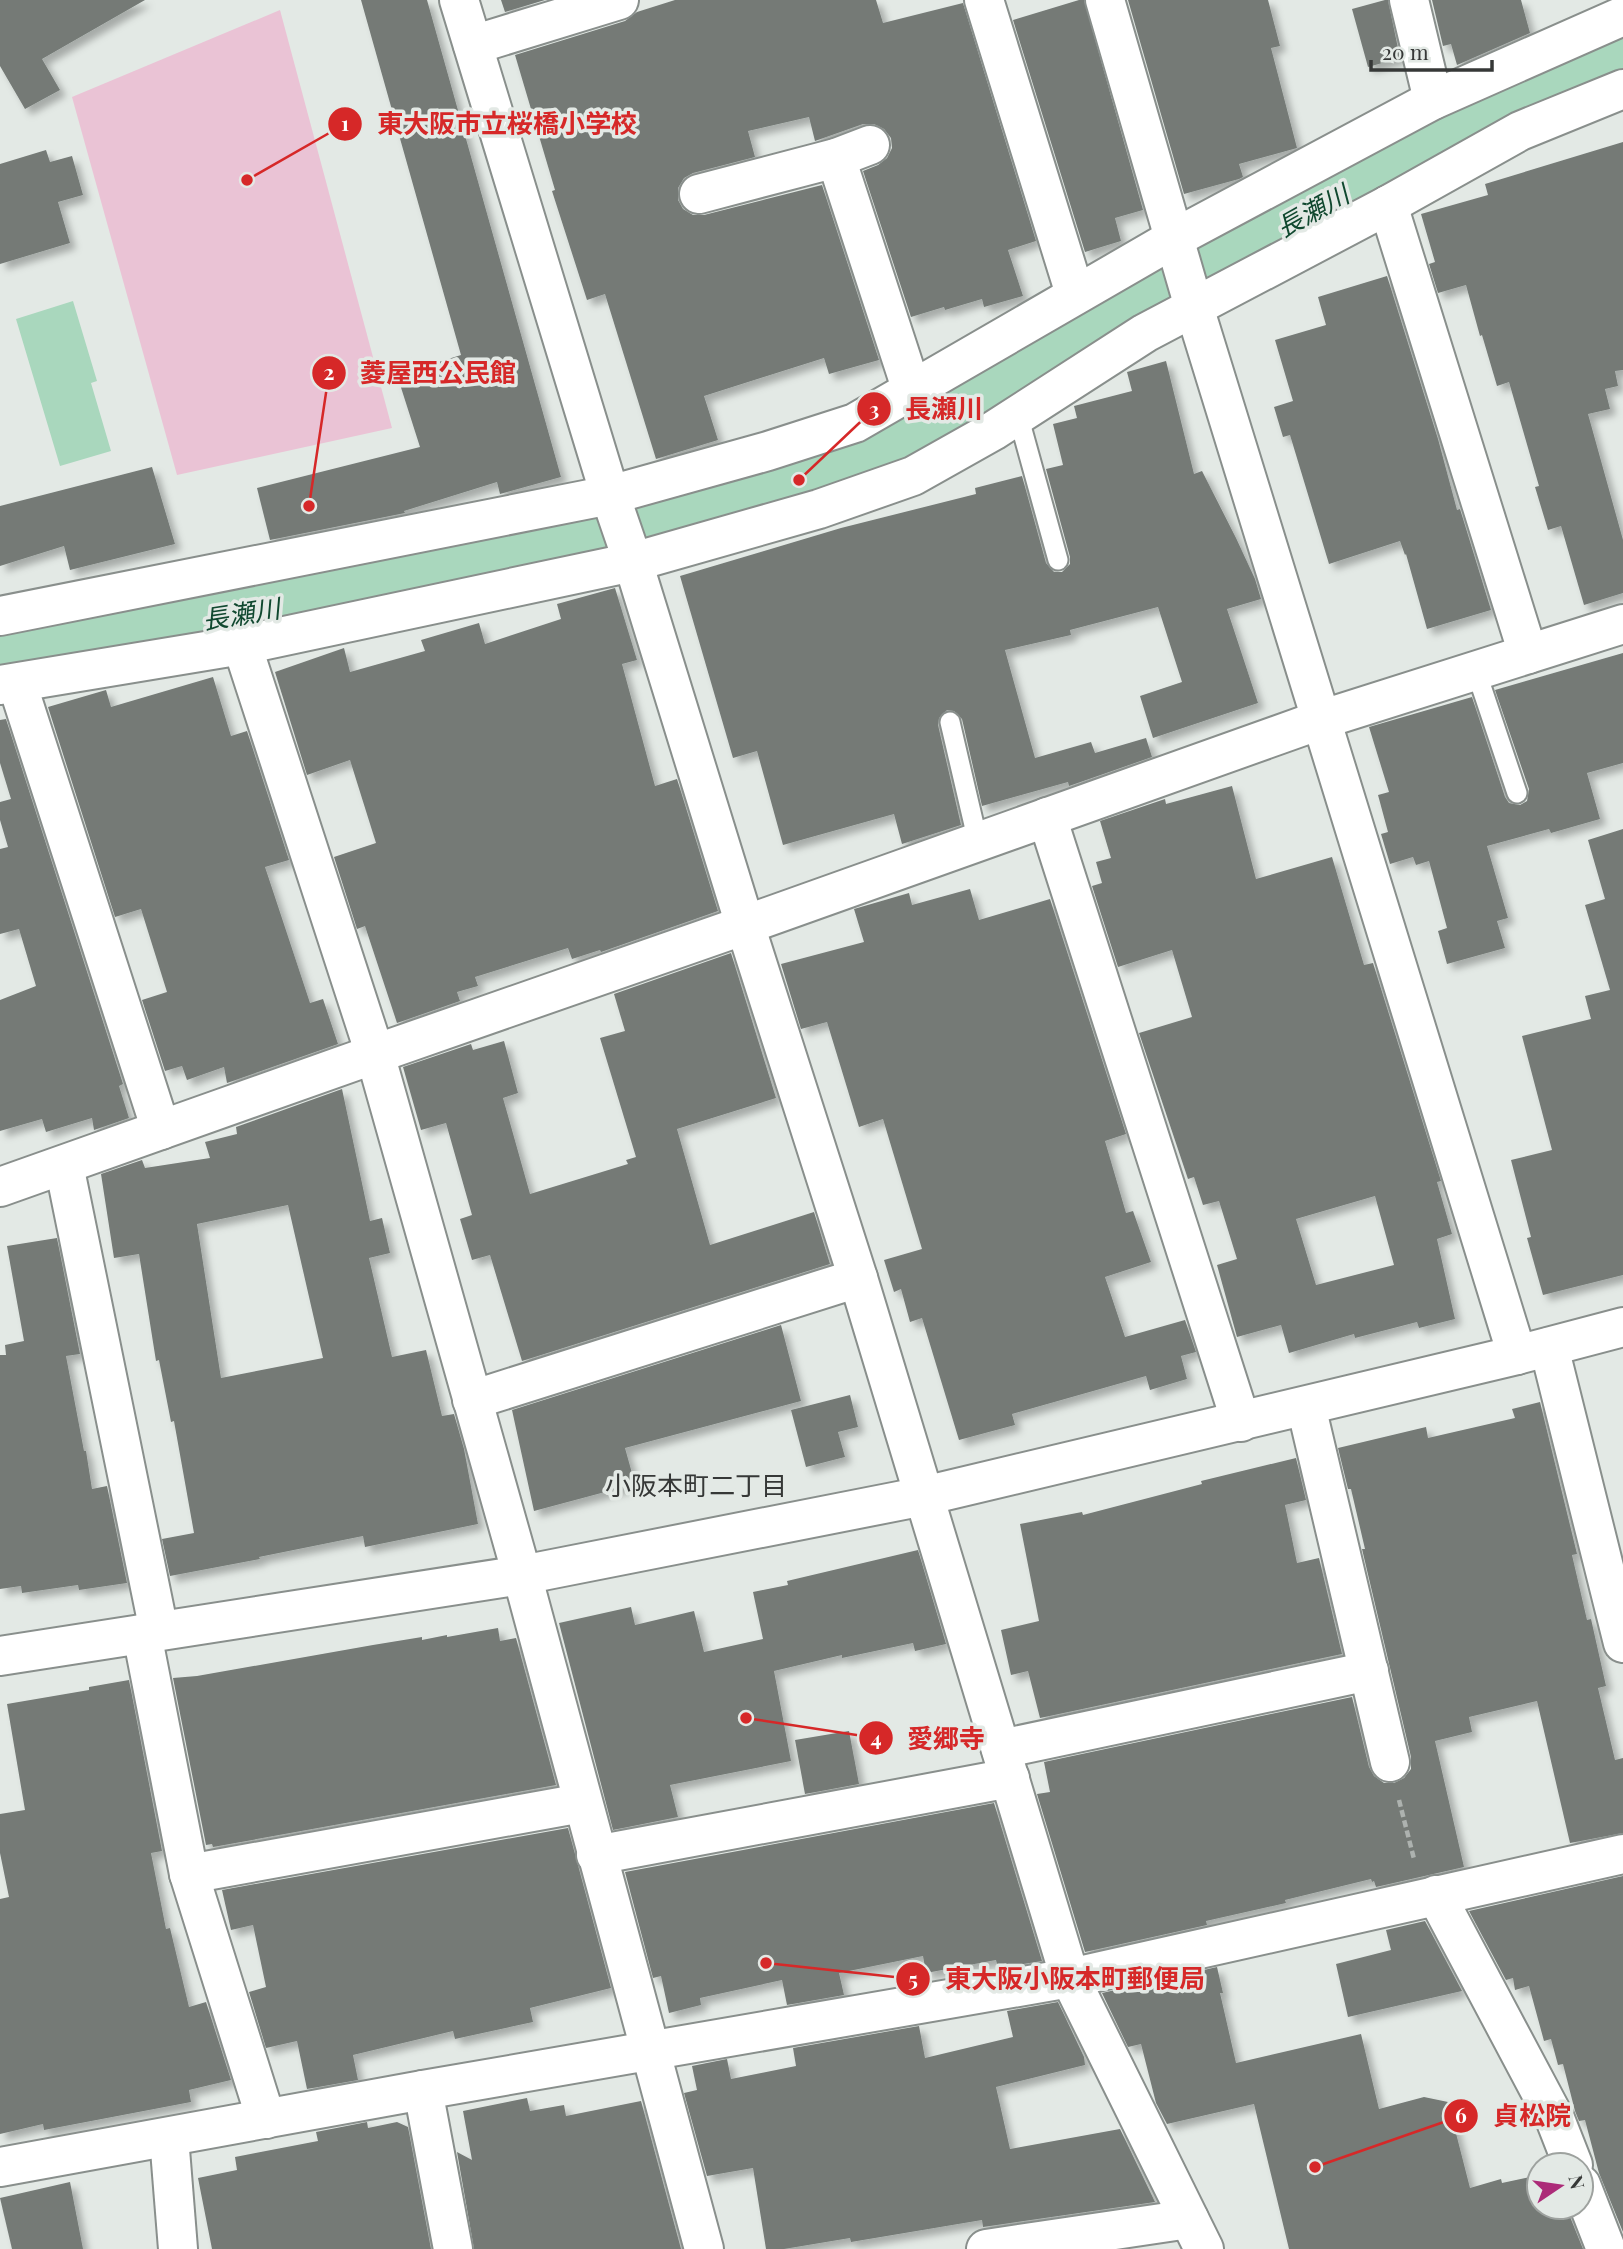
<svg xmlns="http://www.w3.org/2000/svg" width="1623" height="2249" font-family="'Playfair Display','Noto Sans JP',serif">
  <defs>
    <filter id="shadow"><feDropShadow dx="6" dy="6" stdDeviation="3.5" flood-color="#0004"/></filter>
  </defs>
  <rect width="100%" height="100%" fill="#e3e9e5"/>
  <!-- green -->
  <polygon fill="#eac3d5" points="280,10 392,428 177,475 72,97"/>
  <!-- water -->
  <polygon fill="#a9d7bd" points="73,301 97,381 91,383 111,451 60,466 16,319"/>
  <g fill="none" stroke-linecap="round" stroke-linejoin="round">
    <!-- river -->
    <polyline stroke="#a9d7bd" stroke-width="72" points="0,651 360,593 551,549 799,480 906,436 1131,297 1241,249 1501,105 1623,51"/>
  </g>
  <!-- building -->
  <g fill="#747a76" fill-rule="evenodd" filter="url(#shadow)">
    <polygon points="0,0 145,0 42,59 60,90 25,109 0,66"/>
    <polygon points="361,0 427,0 561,477 500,494 497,482 404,511 405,513 270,540 257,488 420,447 397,375 461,355"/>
    <polygon points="501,0 545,0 505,12"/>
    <polygon points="675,0 876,0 883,23 963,3 1036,241 1008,250 1023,296 984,307 982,299 945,310 944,307 911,317 863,171 878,165 887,158 892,148 891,138 884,129 874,124 863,124 815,141 809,117 748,131 755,157 693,173 684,178 678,188 678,200 683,209 693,215 704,215 822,185 879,360 829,374 824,358 704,396 718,440 656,459 605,294 587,300 552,191 555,190 515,55 625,21 637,12"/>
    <polygon points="1079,0 1084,0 1143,210 1115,218 1121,241 1085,252 1013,20"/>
    <polygon points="1128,0 1268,0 1280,46 1271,48 1297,148 1239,164 1243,177 1239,179 1184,194"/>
    <polygon points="1385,0 1388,0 1400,58 1368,67 1352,9"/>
    <polygon points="1432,0 1521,0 1530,33 1457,65 1451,44 1443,46"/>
    <polygon points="1623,142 1623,370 1615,371 1618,386 1605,389 1610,409 1588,414 1623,540 1623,593 1584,605 1561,526 1548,530 1535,487 1539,486 1509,382 1497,386 1482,335 1480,336 1466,285 1438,293 1429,264 1435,262 1421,214 1488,195 1485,184"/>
    <polygon points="46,150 50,162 72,156 83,195 58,202 70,243 0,264 0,164"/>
    <polygon points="1387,276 1438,439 1457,510 1460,509 1491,610 1427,629 1406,554 1405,555 1400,541 1329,564 1290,435 1283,437 1274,407 1293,401 1275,340 1326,325 1318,297"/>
    <polygon points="1166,361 1194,474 1202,471 1236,538 1255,579 1261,599 1227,609 1258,703 1153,738 1140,696 1182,682 1158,607 1070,630 1071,635 1005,650 1035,758 1091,742 1095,753 1146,738 1152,757 1069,786 1068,782 982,806 962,719 954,711 947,710 939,718 938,725 961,825 902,844 894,814 783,845 757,751 733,758 680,576 841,528 976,494 975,488 1022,476 1046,563 1054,572 1062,572 1070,564 1070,557 1046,469 1063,465 1053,424 1077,418 1074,406 1132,391 1127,372"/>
    <polygon points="152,467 175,544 70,570 64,546 0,566 0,506"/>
    <polygon points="615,588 637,660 622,664 655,786 677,779 718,911 601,952 600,950 572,959 568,948 475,977 478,986 457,992 460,1001 397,1023 365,926 357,929 334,857 376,843 350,760 307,775 275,672 344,648 350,672 425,651 421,640 479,623 485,644 561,619 557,604"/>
    <polygon points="1623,653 1623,763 1587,773 1600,819 1551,833 1549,829 1487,846 1508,918 1497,921 1505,948 1447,964 1438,931 1447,928 1429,861 1416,865 1413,857 1390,864 1381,834 1388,832 1378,795 1389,792 1369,727 1472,697 1505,797 1509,803 1520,805 1527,801 1529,789 1495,690"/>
    <polygon points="213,677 231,736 247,731 289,860 265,867 310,1003 323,999 338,1044 227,1083 224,1067 187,1080 182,1066 165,1071 142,1000 167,992 141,909 115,917 48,707 106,690 111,707"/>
    <polygon points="6,719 123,1084 119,1086 129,1118 94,1130 92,1118 46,1132 42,1119 0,1131 0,1000 36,986 19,929 0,934 0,849 8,847 0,820 0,802 11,799 0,763 0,720"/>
    <path d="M1232 786 1256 879 1332 857 1364 965 1373 963 1441 1181 1437 1182 1452 1234 1437 1239 1455 1319 1419 1328 1417 1322 1355 1338 1354 1334 1289 1353 1281 1325 1237 1337 1217 1265 1237 1259 1219 1201 1203 1205 1194 1177 1188 1179 1139 1033 1192 1017 1172 950 1118 967 1092 886 1102 883 1096 862 1111 858 1100 821 1165 799 1166 804ZM1375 1196 1394 1265 1316 1285 1296 1219Z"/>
    <polygon points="1623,829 1623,1275 1543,1295 1527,1238 1531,1237 1511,1160 1552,1150 1522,1036 1591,1019 1585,996 1610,990 1585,905 1605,899 1588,840"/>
    <polygon points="970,889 979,920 1050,899 1126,1134 1105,1141 1126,1213 1133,1211 1151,1262 1105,1277 1125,1337 1185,1320 1196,1352 1181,1356 1187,1379 1150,1390 1146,1376 1012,1414 1015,1425 959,1440 922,1318 910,1322 901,1289 894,1292 884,1260 922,1249 883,1119 859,1127 827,1022 801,1029 781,964 864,942 854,909 909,893 912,905"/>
    <polygon points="731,953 776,1098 677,1129 710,1245 814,1212 830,1264 522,1361 490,1255 472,1260 460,1219 472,1215 446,1123 421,1130 403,1067 471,1044 473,1050 504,1041 518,1093 503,1098 530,1194 628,1164 626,1160 636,1157 600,1038 625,1031 614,994"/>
    <path d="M342 1089 370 1221 382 1218 390 1253 369 1258 392 1357 426 1350 442 1416 454 1414 464 1449 478 1524 365 1547 363 1536 259 1557 260 1559 170 1576 162 1539 194 1533 174 1421 171 1422 159 1360 156 1361 139 1254 114 1258 101 1174 142 1160 145 1168 210 1158 205 1142 237 1134 236 1127ZM288 1205 323 1358 221 1378 197 1224Z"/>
    <polygon points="57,1238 80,1354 66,1356 84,1451 86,1451 92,1489 107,1486 127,1583 79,1590 78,1585 22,1593 21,1586 0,1589 0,1355 6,1355 5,1345 24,1341 7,1246"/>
    <polygon points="781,1325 801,1401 625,1448 635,1484 534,1511 512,1410"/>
    <polygon points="850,1395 858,1427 838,1432 845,1457 806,1467 791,1410"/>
    <polygon points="1540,1402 1577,1554 1572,1555 1587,1620 1591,1619 1606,1686 1598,1688 1615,1760 1623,1758 1623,1833 1570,1843 1537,1701 1469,1717 1472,1732 1435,1741 1464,1867 1376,1887 1374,1881 1372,1882 1371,1879 1285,1900 1286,1903 1206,1921 1207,1925 1085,1952 1037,1794 1050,1792 1044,1762 1352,1697 1369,1767 1374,1776 1384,1783 1394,1783 1404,1778 1411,1769 1411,1757 1362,1549 1365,1549 1351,1489 1348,1489 1338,1448 1426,1427 1428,1438 1515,1418 1512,1409"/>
    <polygon points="1296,1458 1306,1500 1285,1505 1297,1563 1319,1558 1342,1654 1040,1718 1028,1671 1011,1675 1001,1630 1039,1621 1020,1524 1082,1512 1083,1515 1202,1484 1201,1481"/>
    <polygon points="918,1550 946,1644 915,1651 913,1643 842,1658 842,1655 774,1671 791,1761 670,1785 678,1817 613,1830 559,1623 631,1607 635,1625 694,1611 704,1652 763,1639 753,1592 788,1585 787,1581"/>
    <polygon points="498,1628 500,1641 516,1638 556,1785 213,1847 212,1844 206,1845 173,1678 197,1676 373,1645 422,1637 422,1640 447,1635 447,1637"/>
    <polygon points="129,1680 162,1851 151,1853 166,1929 170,1928 189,2007 206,2002 231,2080 189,2090 191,2102 44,2130 43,2124 0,2134 0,1899 9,1897 0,1853 0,1814 25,1810 7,1704 89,1690 89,1687"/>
    <polygon points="849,1731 859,1784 805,1794 795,1740"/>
    <polygon points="994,1803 1042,1961 998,1968 996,1960 926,1973 923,1956 839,1973 844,1995 787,2005 782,1980 700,1998 701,2005 669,2013 661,1976 653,1978 625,1872"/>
    <polygon points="568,1828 611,1988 530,2008 533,2022 455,2039 453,2031 353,2055 358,2080 307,2089 297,2041 266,2048 249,1992 266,1987 253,1925 231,1930 222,1890"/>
    <polygon points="1623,1876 1623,2232 1599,2173 1585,2120 1579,2121 1575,2111 1563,2064 1558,2065 1551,2039 1544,2041 1529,1986 1515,1990 1513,1978 1506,1980 1469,1911"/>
    <polygon points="1425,1921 1462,1991 1348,2017 1336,1964 1391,1950 1386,1930"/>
    <polygon points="1217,1967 1223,1993 1220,1993 1236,2063 1361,2034 1379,2109 1424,2097 1448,2102 1470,2188 1501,2179 1502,2183 1530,2177 1534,2198 1539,2197 1539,2207 1566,2207 1583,2249 1289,2249 1254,2104 1167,2124 1156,2103 1141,2044 1128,2047 1102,1993"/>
    <polygon points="1058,2002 1084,2057 1085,2065 996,2087 1010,2149 1120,2129 1155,2202 983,2227 982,2220 851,2242 850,2238 784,2249 766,2249 753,2168 707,2176 684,2093 697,2090 692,2066 727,2059 731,2079 796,2066 793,2048 919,2026 925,2058 1013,2037 1007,2011"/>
    <polygon points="527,2098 530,2111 564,2105 566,2116 641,2101 681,2249 474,2249 457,2152 472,2160 463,2111"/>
    <polygon points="367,2122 368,2128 397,2122 408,2127 431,2249 212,2249 198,2178 237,2170 235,2157 318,2141 316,2132"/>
    <polygon points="70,2182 83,2249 12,2249 0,2198"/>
  </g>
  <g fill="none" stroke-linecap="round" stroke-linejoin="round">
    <!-- lane casing -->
    <g stroke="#898f8c" stroke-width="23">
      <g id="lane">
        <polyline points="1018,415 1058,560"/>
        <polyline points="1476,671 1517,793"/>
        <polyline points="950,722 978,842"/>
      </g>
    </g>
    <!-- street casing -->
    <g stroke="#898f8c" stroke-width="42">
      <g id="street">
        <polyline points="459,0 610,495 633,562 745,925 858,1278 1070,1978 1204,2249"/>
        <polyline points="984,0 1075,294"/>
        <polyline points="1105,0 1194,307 1517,1355"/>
        <polyline points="1409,0 1433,100"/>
        <polyline points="473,45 619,0"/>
        <polyline points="836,158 912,391"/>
        <polyline points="699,194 836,158 870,145"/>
        <polyline points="1388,205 1528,654"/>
        <polyline points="0,616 610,495 768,451 855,423 1173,239 1433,100 1623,16"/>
        <polyline points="242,645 375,1054 522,1575 704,2249"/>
        <polyline points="17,683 161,1130"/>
        <polyline points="1047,817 1241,1422"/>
        <polyline points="64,1165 159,1631"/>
        <polyline points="0,1187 375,1054 745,925 1320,720 1623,624"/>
        <polyline points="1549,1347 1623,1643"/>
        <polyline points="472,1400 858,1278"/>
        <polyline points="1306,1406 1390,1762"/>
        <polyline points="142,1634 189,1874 266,2119"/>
        <polyline points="1001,1749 1369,1671"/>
        <polyline points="596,1855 1010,1778"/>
        <polyline points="189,1874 582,1803"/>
        <polyline points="1436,1895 1555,2119 1573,2165"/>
        <polyline points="423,2090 453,2249"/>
        <polyline points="169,2137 178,2249"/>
        <polyline points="0,2167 423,2090 1070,1978 1623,1854"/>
        <polyline points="1581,2185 1606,2249"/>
        <polyline points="986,2249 1189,2219"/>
      </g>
    </g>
    <!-- secondary casing -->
    <g stroke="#898f8c" stroke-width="42">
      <g id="secondary">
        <polyline points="0,685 242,645 633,562 819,509 913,476 993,431 1145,333 1388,205 1520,131 1623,89"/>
        <polyline points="0,1656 522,1575 924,1496 1517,1355 1623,1327"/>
      </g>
    </g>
    <!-- path -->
    <polyline stroke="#adb2af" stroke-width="4.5" stroke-dasharray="7 3.5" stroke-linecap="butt" points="1399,1800 1414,1859"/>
    <!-- lane -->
    <use href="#lane" stroke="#fff" stroke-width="19"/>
    <!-- street -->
    <use href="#street" stroke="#fff" stroke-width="38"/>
    <!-- secondary -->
    <use href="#secondary" stroke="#fff" stroke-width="38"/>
  </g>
  <g text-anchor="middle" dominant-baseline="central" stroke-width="7" stroke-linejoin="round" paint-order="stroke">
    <!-- water labels -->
    <g font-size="26" font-style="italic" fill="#10482f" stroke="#e3e9e5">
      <text transform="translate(1312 210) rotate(-29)">長瀬川</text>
      <text transform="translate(241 613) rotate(-9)">長瀬川</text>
    </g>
    <!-- neighbourhood labels -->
    <g font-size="26" fill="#363837" stroke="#e3e9e5">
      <text x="696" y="1484">小阪本町二丁目</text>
    </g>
  </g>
  <!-- callouts -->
  <path fill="none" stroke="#d62828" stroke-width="2.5" d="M247 180L345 124M309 506L329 373M799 480L874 409M746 1718L876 1738M766 1963L913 1979M1315 2167L1461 2116"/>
  <g fill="#d62828" stroke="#e3e9e5" stroke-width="2.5">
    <circle cx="247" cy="180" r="7"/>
    <circle cx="309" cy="506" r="7"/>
    <circle cx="799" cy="480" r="7"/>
    <circle cx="746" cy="1718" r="7"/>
    <circle cx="766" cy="1963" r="7"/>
    <circle cx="1315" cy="2167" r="7"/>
    <circle cx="345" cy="124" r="18"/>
    <circle cx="329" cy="373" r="18"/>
    <circle cx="874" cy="409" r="18"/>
    <circle cx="876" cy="1738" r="18"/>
    <circle cx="913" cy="1979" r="18"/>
    <circle cx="1461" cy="2116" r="18"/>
  </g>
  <g font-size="21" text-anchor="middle" font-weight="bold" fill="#fff">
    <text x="345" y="131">1</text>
    <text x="329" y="380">2</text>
    <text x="874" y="417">3</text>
    <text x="876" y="1746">4</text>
    <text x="913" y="1987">5</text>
    <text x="1461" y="2123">6</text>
  </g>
  <g font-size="26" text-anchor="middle" font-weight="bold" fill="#d62828" stroke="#e3e9e5" stroke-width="7" stroke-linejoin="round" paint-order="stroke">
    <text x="507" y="133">東大阪市立桜橋小学校</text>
    <text x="438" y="382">菱屋西公民館</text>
    <text x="944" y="418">長瀬川</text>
    <text x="946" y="1748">愛郷寺</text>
    <text x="1075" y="1988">東大阪小阪本町郵便局</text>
    <text x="1532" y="2125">貞松院</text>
  </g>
  <!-- north arrow -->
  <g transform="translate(1560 2186) rotate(77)"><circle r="33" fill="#e3e9e5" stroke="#9ea29f" stroke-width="2"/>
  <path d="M0-5L12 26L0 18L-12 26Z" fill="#ac2b78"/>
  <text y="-10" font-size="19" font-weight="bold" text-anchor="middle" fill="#363837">N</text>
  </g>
  <!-- scale -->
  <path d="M1371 60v10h121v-10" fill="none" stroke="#363837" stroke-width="3.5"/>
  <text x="1382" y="60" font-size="21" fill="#363837" stroke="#e3e9e5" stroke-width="5" paint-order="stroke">20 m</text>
</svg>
